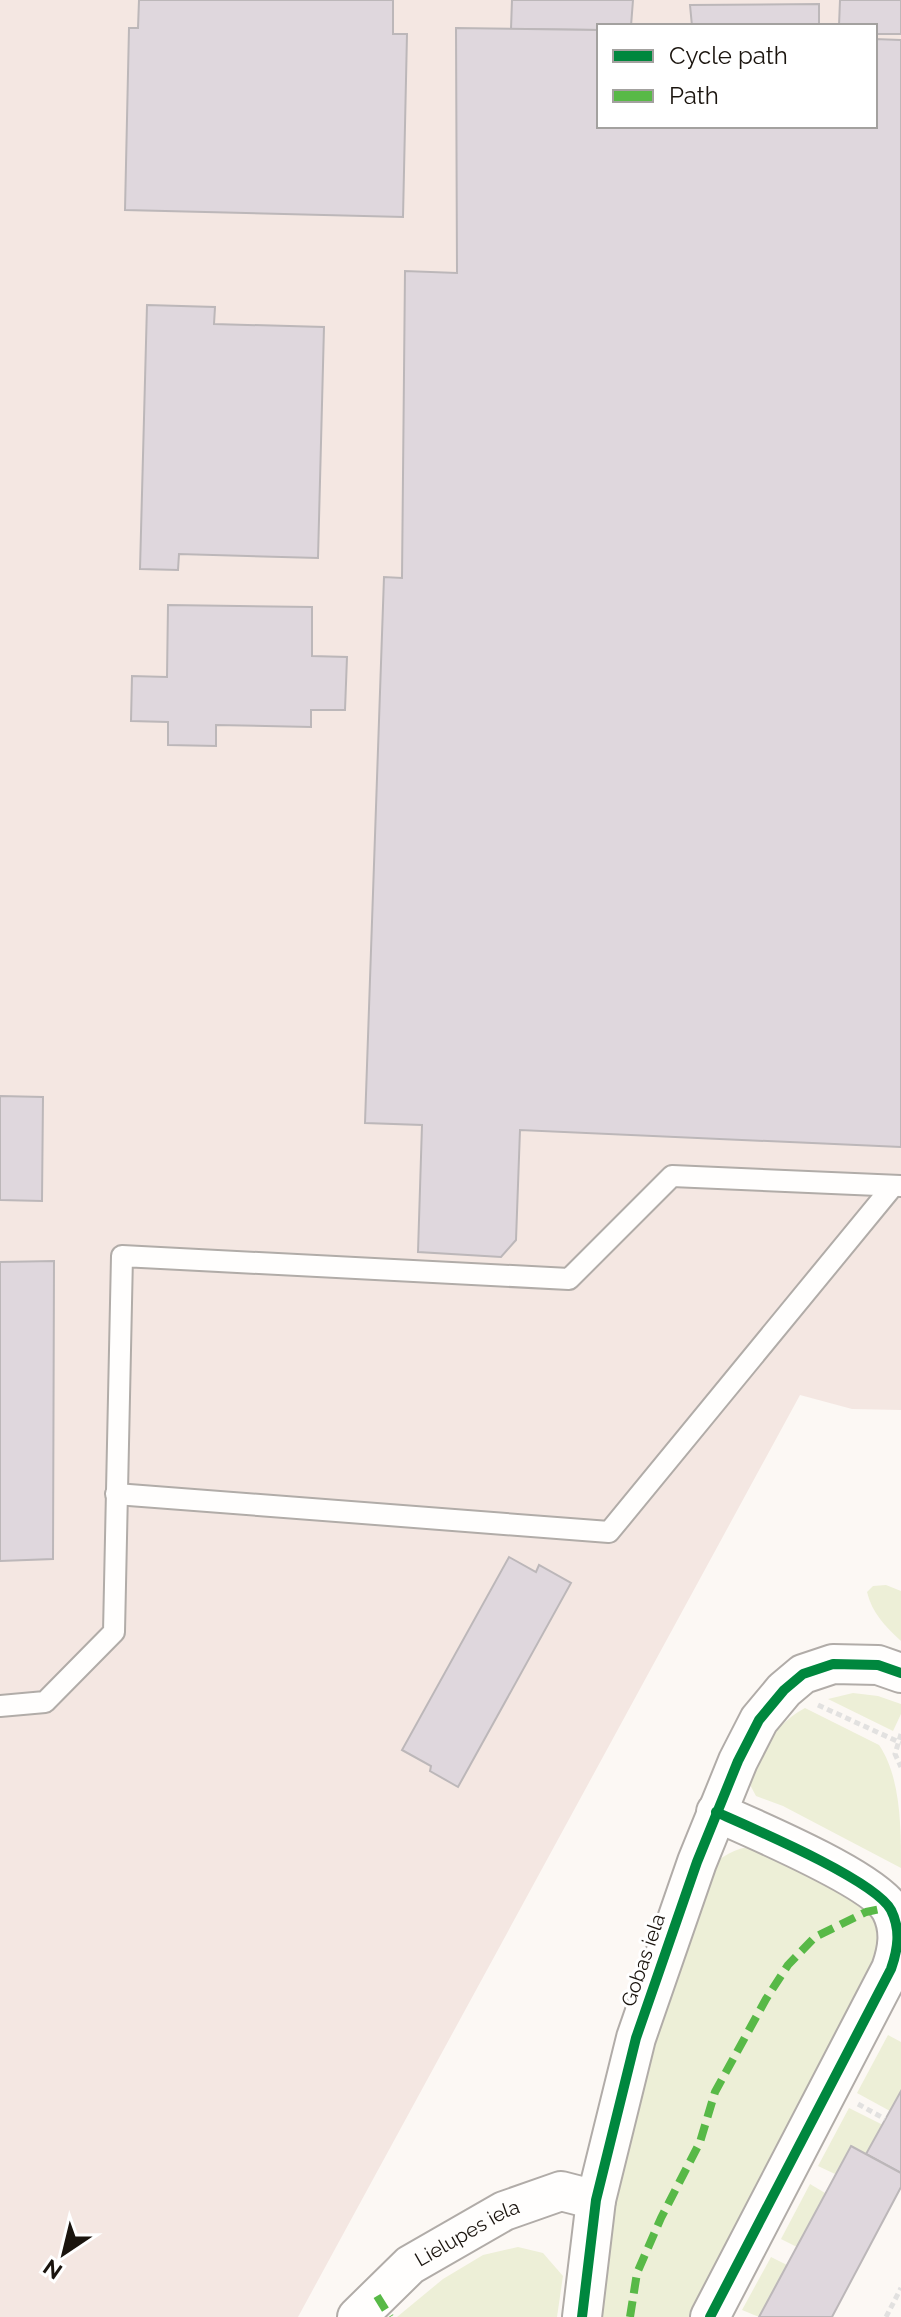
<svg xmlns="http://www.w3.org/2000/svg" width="901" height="2317" font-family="Raleway,sans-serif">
  <rect width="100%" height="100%" fill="#fcf8f4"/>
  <!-- industrial -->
  <path fill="#f4e7e2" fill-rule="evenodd" d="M0 0H901V1410L852 1409 800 1395 298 2317H0ZM599 26H875V126H599Z"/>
  <!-- green -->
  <g fill="#edefd7">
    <path d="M886 1585 901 1591V1641C885 1626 872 1613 867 1592L873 1586Z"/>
    <polygon points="853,1693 878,1696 901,1704 901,1714 893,1731 828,1699"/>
    <path d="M805 1708 879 1745C901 1777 901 1828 901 1868L783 1806 756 1796 749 1783C759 1752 776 1723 805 1708Z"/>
    <path d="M761 1845 873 1910 883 1945 825 2066 690 2317H598C611 2214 633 2111 662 2011 677 1962 695 1914 712 1866 727 1852 740 1847 761 1845Z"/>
    <polygon points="888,2035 901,2042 901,2091 890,2111 857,2093"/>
    <polygon points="849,2108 883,2125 866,2154 851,2146 835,2174 818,2166"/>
    <polygon points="810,2184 825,2193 797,2247 781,2239"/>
    <polygon points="518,2247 543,2253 563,2276 557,2317 397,2317 443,2279 483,2255"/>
    <polygon points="771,2257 787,2265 759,2317 742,2310"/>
  </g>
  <!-- building -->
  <g fill="#dfd7dd" stroke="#bcb7b9" stroke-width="2">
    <polygon points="139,0 393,0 393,34 407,34 403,217 125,210 129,28 138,28"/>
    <polygon points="512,0 633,0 631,26 599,26 599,30 511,29"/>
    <polygon points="840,0 901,0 901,34 875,34 875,26 839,26"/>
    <polygon points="819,4 819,26 692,26 690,5"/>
    <polygon points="456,28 599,30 599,126 875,126 875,39 901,40 901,1147 520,1130 516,1240 501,1257 418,1252 422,1125 365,1123 384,577 402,578 405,271 457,273"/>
    <polygon points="147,305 215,307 214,324 324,327 318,558 179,554 178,570 140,569"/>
    <polygon points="168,605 312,607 312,656 347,657 345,710 311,710 311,727 216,725 216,746 168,745 168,722 131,721 132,676 167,677"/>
    <polygon points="0,1096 43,1097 42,1201 0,1200"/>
    <polygon points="54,1261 53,1559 0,1561 0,1262"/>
    <polygon points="509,1557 536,1572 539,1565 571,1583 458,1787 430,1771 431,1766 402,1750"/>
    <polygon points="901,2091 901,2173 866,2154"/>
    <polygon points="851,2146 901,2173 901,2187 832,2317 759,2317"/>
  </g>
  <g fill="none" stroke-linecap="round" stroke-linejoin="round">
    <!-- lane casing -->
    <g stroke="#b1aca8" stroke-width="24">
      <g id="lane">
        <polyline points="116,1494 609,1532 893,1186"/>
        <polyline points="0,1706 45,1702 114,1632 122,1256 569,1279 672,1176 901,1186"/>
      </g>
    </g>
    <!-- street casing -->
    <g stroke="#b1aca8" stroke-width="42">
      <g id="street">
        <path id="s1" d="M357 2317 410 2265 504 2211 561 2191 596 2200"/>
        <polyline points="582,2317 596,2200 636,2038 697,1862 738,1761 759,1720 784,1690 803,1674 833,1664 878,1665 901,1673"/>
        <path d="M710 2317 891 1969C898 1949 901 1930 891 1910 875 1880 752 1828 716 1812"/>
      </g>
    </g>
    <!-- path -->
    <g stroke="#e2e1e0" stroke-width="5" stroke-dasharray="6 4" stroke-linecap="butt">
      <polyline points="818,1705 901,1743"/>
      <polyline points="901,1734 895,1754 901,1767"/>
      <polyline points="858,2104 885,2119"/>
      <polyline points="886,2317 901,2288"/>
    </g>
    <!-- lane -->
    <use href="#lane" stroke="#fffefd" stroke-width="20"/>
    <!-- street -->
    <use href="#street" stroke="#fffefd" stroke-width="38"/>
    <!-- quiet -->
    <g stroke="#58b947" stroke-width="8" stroke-dasharray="16 8" stroke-linecap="butt">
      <polyline points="377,2296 390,2317"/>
      <polyline points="630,2317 637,2273 661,2218 700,2142 715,2092 766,1999 788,1965 815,1937 866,1912 890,1907"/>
    </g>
    <!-- cycleway casing -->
    <g stroke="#fff" stroke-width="15">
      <g id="cycleway">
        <polyline points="582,2317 596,2200 636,2038 697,1862 738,1761 759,1720 784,1690 803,1674 833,1664 878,1665 901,1673"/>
        <path d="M710 2317 891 1969C898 1949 901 1930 891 1910 875 1880 752 1828 716 1812"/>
      </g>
    </g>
    <!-- cycleway -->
    <use href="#cycleway" stroke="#00873e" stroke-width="10"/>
  </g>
  <g text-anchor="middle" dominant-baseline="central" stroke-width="6" stroke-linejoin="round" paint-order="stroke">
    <!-- street labels -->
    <g font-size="20" fill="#1a140e" stroke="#fff">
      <text transform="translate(643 1960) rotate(-71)">Gobas iela</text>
      <text stroke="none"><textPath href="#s1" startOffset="140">Lielupes iela</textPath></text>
    </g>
  </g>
  <!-- legend -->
  <rect x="597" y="24" width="280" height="104" fill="#ffffff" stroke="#a3a19f" stroke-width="2"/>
  <rect x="613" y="50" width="40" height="12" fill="#00873e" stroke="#a3a19f" stroke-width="2"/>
  <text x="669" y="64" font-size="24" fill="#1a140e">Cycle path</text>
  <rect x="613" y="90" width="40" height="12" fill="#58b947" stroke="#a3a19f" stroke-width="2"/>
  <text x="669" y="104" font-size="24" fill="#1a140e">Path</text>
  <!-- north arrow -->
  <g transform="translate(64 2253) rotate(215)" stroke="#ffffff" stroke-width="6" paint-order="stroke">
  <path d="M0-6L14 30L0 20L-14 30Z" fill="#1a140e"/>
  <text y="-12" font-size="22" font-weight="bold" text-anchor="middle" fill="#1a140e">N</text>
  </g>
</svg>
